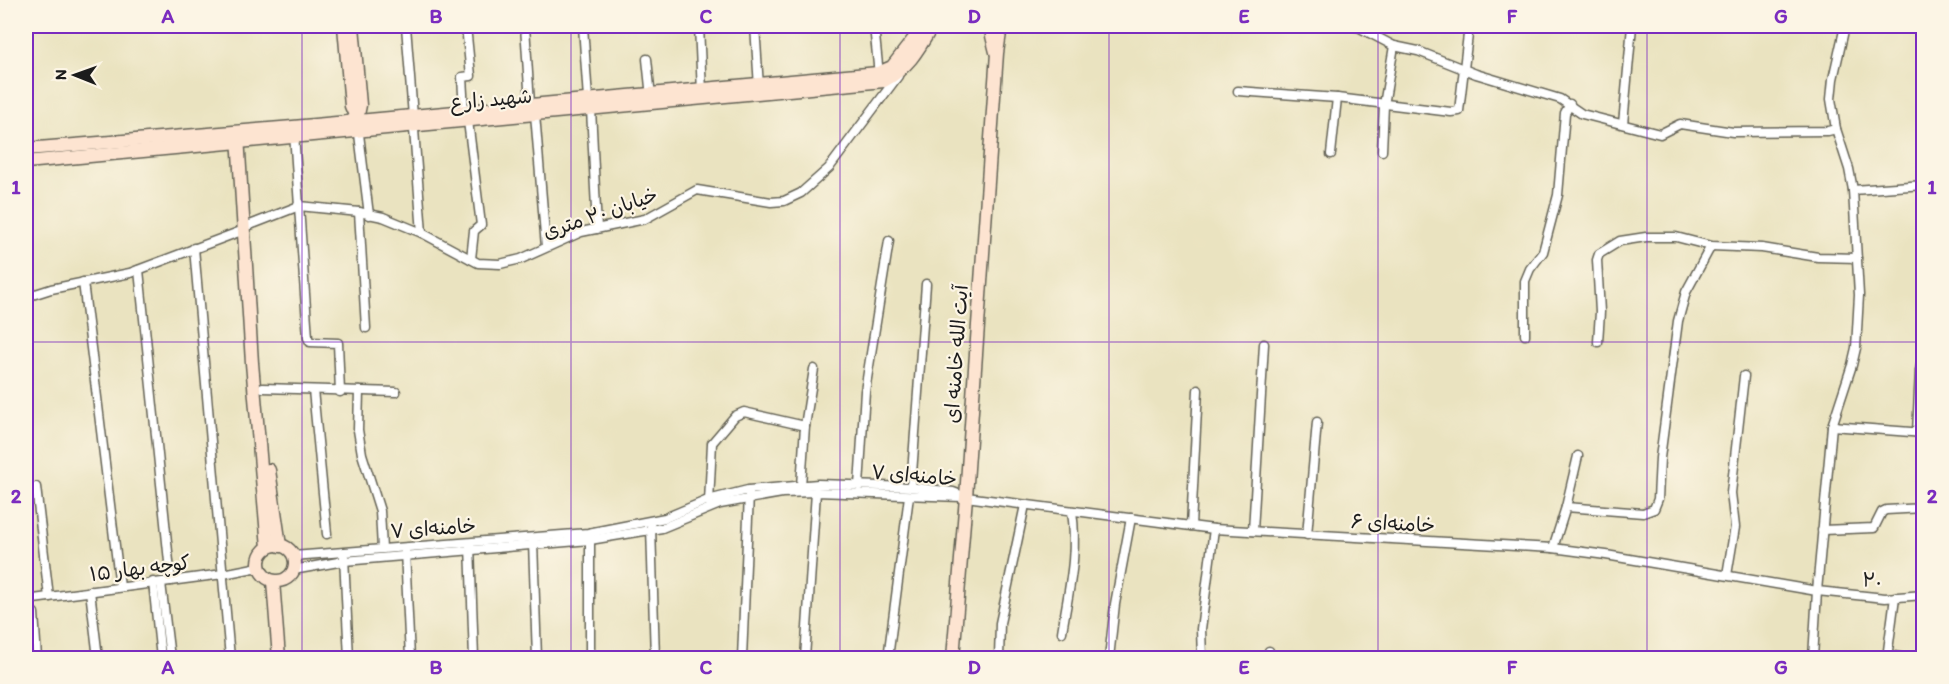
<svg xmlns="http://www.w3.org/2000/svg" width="1949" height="684" font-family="Itim,'Playpen Sans Arabic',sans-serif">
  <rect width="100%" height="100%" fill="#fcf5e5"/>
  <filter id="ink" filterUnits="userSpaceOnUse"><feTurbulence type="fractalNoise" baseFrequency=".0167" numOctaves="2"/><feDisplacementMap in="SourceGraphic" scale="12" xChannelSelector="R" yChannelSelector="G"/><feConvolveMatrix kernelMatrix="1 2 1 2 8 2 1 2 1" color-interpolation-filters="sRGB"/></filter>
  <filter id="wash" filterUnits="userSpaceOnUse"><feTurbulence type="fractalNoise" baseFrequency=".008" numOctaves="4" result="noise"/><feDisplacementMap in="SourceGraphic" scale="24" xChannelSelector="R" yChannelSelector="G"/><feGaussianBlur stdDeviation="1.35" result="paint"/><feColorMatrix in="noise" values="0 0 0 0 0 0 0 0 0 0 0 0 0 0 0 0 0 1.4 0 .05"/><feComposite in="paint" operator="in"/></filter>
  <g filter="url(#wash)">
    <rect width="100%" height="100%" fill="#eae3c0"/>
  </g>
  <g filter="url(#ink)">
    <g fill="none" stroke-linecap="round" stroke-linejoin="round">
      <!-- street casing -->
      <g stroke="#646255" stroke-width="11">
        <g id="street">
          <polyline points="406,26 422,233"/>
          <polyline points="466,26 471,76 462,77 464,111 468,121 481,225 474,231 471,259"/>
          <polyline points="525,26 530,104 535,114 546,247"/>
          <polyline points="583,26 588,99 591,109 597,229"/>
          <polyline points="699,26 702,92"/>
          <polyline points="755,26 759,87"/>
          <polyline points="874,26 879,75"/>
          <polyline points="1056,26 1059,27 1090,26"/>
          <polyline points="1349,26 1358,27 1394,46 1418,51 1476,74 1560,99 1582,114 1660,134 1680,124 1733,132 1828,131 1836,129"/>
          <polyline points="647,59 651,97"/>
          <polyline points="1238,91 1337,98 1451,112 1459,111 1469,26"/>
          <polyline points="1623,124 1632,26"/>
          <polyline points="358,126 369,215"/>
          <polyline points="294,133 308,338 310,342 338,343 340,392"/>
          <polyline points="1382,151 1384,105 1394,46"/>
          <polyline points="1331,154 1337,98"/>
          <polyline points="1853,190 1924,185"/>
          <polyline points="359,212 366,328"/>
          <polyline points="250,225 299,206 359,212 383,217 422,233 478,263 500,264 521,259 581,232 645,219 697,190 771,202 784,201 801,193 829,168 898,76"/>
          <polyline points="194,248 230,658"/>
          <polyline points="139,270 171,581"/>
          <polyline points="83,282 120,587"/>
          <polyline points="26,297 51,289 130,273 244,230"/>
          <polyline points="1525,335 1525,281 1530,269 1543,252 1558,195 1565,113 1570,104"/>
          <polyline points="1598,342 1600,312 1597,260 1599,254 1620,241 1646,237 1676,237 1711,246 1762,248 1818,257 1857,258"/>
          <polyline points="263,388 396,392"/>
          <polyline points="313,390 327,534"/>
          <polyline points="359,391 358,430 362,454 380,511 382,549"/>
          <polyline points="1832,426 1924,433"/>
          <polyline points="1917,433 1920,370 1921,365 1924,364"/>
          <polyline points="801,486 805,426 814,369"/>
          <polyline points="859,486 865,391 889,241"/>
          <polyline points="36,487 49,597"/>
          <polyline points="911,487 926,284"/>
          <polyline points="709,502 712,443 735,416 744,412 805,426"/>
          <polyline points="1566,507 1643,513 1654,509 1658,499 1660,458 1678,321 1686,292 1711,246"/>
          <polyline points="1191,526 1198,390"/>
          <polyline points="651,527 655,658"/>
          <polyline points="1822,530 1874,528 1882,512 1886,510 1924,508"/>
          <polyline points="1253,531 1264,344"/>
          <polyline points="1307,535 1317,422"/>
          <polyline points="590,540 590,658"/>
          <polyline points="533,542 537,658"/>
          <polyline points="470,545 474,658"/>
          <polyline points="1553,548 1566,507 1578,456"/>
          <polyline points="405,551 410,658"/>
          <polyline points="293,556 588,533 665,518 708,500 748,490 818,484 911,487 953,492 966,497 1214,529 1553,548 1606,555 1817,591 1885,598 1924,595"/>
          <polyline points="344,557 349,658"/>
          <polyline points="293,570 344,561 590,540 662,528 720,504 782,493 816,492 962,497"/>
          <polyline points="1727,575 1735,527 1731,493 1744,376"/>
          <polyline points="153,582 161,658"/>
          <polyline points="161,583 170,658"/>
          <polyline points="90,591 98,658"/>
          <polyline points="26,600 223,574 259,567"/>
          <polyline points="34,613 37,658"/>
          <path d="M1062 632C1069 588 1078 555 1072 511"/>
          <polyline points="1269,651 1269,658"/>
          <polyline points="1888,655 1905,658"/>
          <polyline points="742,658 749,494"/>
          <polyline points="805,658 816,492"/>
          <polyline points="888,658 909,496"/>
          <polyline points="999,658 1000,623 1025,505"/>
          <polyline points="1109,658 1115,604 1131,518"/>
          <polyline points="1202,658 1201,629 1214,529"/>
          <polyline points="1813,658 1817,591 1832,426 1852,365 1856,348 1859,295 1853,190 1849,169 1836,129 1831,99 1833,79 1845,26"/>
          <polyline points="1887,658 1895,597"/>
        </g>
      </g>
      <!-- secondary casing -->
      <g stroke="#646255" stroke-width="15">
        <g id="secondary">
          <polyline points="344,26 351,106 357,120"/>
          <polyline points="353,26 360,105 357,120"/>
          <polyline points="991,26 992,36 996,52"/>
          <polyline points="238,136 252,363 268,547"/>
          <polyline points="26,149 293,127 878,73 892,67 923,27"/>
          <path d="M26 162 884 81C909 67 918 50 932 26"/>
          <polyline points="269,470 280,546"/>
          <circle cx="277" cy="563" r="18"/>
          <polyline points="273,581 279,658"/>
          <polyline points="953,658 966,497 997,53 1001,26"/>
        </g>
      </g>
      <!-- street -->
      <use href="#street" stroke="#fff" stroke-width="8"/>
      <!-- secondary -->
      <use href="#secondary" stroke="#fde4d1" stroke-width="12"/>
    </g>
  </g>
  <!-- grid -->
  <path fill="none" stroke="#7b2cbf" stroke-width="1.5" stroke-opacity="0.55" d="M302 26V658M571 26V658M840 26V658M1109 26V658M1378 26V658M1647 26V658M26 342H1924"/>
  <g text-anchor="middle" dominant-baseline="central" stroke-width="4.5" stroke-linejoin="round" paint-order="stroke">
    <!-- street labels -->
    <g font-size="20" fill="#1c1c1c" stroke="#fcf5e5">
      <text transform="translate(491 99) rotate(-5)">شهید زارع</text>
      <text transform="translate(600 213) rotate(-19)">خیابان ۲۰ متری</text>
      <text transform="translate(956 354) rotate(-86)">آیت الله خامنه ای</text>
      <text transform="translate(914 475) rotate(5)">خامنه‌ای ۷</text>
      <text transform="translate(1393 523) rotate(3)">خامنه‌ای ۶</text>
      <text transform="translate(433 528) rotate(-4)">خامنه‌ای ۷</text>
      <text transform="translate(140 568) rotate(-7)">کوچه بهار ۱۵</text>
      <text transform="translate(1872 580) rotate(5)">۲۰</text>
    </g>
  </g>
  <!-- margin -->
  <rect width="1949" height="684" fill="none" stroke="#fcf5e5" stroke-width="66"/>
  <!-- north arrow -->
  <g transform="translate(75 75) rotate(271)" stroke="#fcf5e5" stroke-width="4.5" paint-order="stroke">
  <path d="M0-4.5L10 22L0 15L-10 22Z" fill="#1c1c1c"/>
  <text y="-9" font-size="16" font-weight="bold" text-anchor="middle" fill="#1c1c1c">N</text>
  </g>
  <rect x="33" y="33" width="1883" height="618" fill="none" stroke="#7b2cbf" stroke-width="2"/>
  <g font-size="20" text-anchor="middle" font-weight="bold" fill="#7b2cbf">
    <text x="168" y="23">A</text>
    <text x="436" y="23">B</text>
    <text x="706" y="23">C</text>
    <text x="974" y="23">D</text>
    <text x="1244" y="23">E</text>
    <text x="1512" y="23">F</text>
    <text x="1781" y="23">G</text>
    <text x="16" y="194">1</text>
    <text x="1932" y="194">1</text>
    <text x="16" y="503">2</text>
    <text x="1932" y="503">2</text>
    <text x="168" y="674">A</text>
    <text x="436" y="674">B</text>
    <text x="706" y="674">C</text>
    <text x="974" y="674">D</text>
    <text x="1244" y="674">E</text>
    <text x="1512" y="674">F</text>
    <text x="1781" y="674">G</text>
  </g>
</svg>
